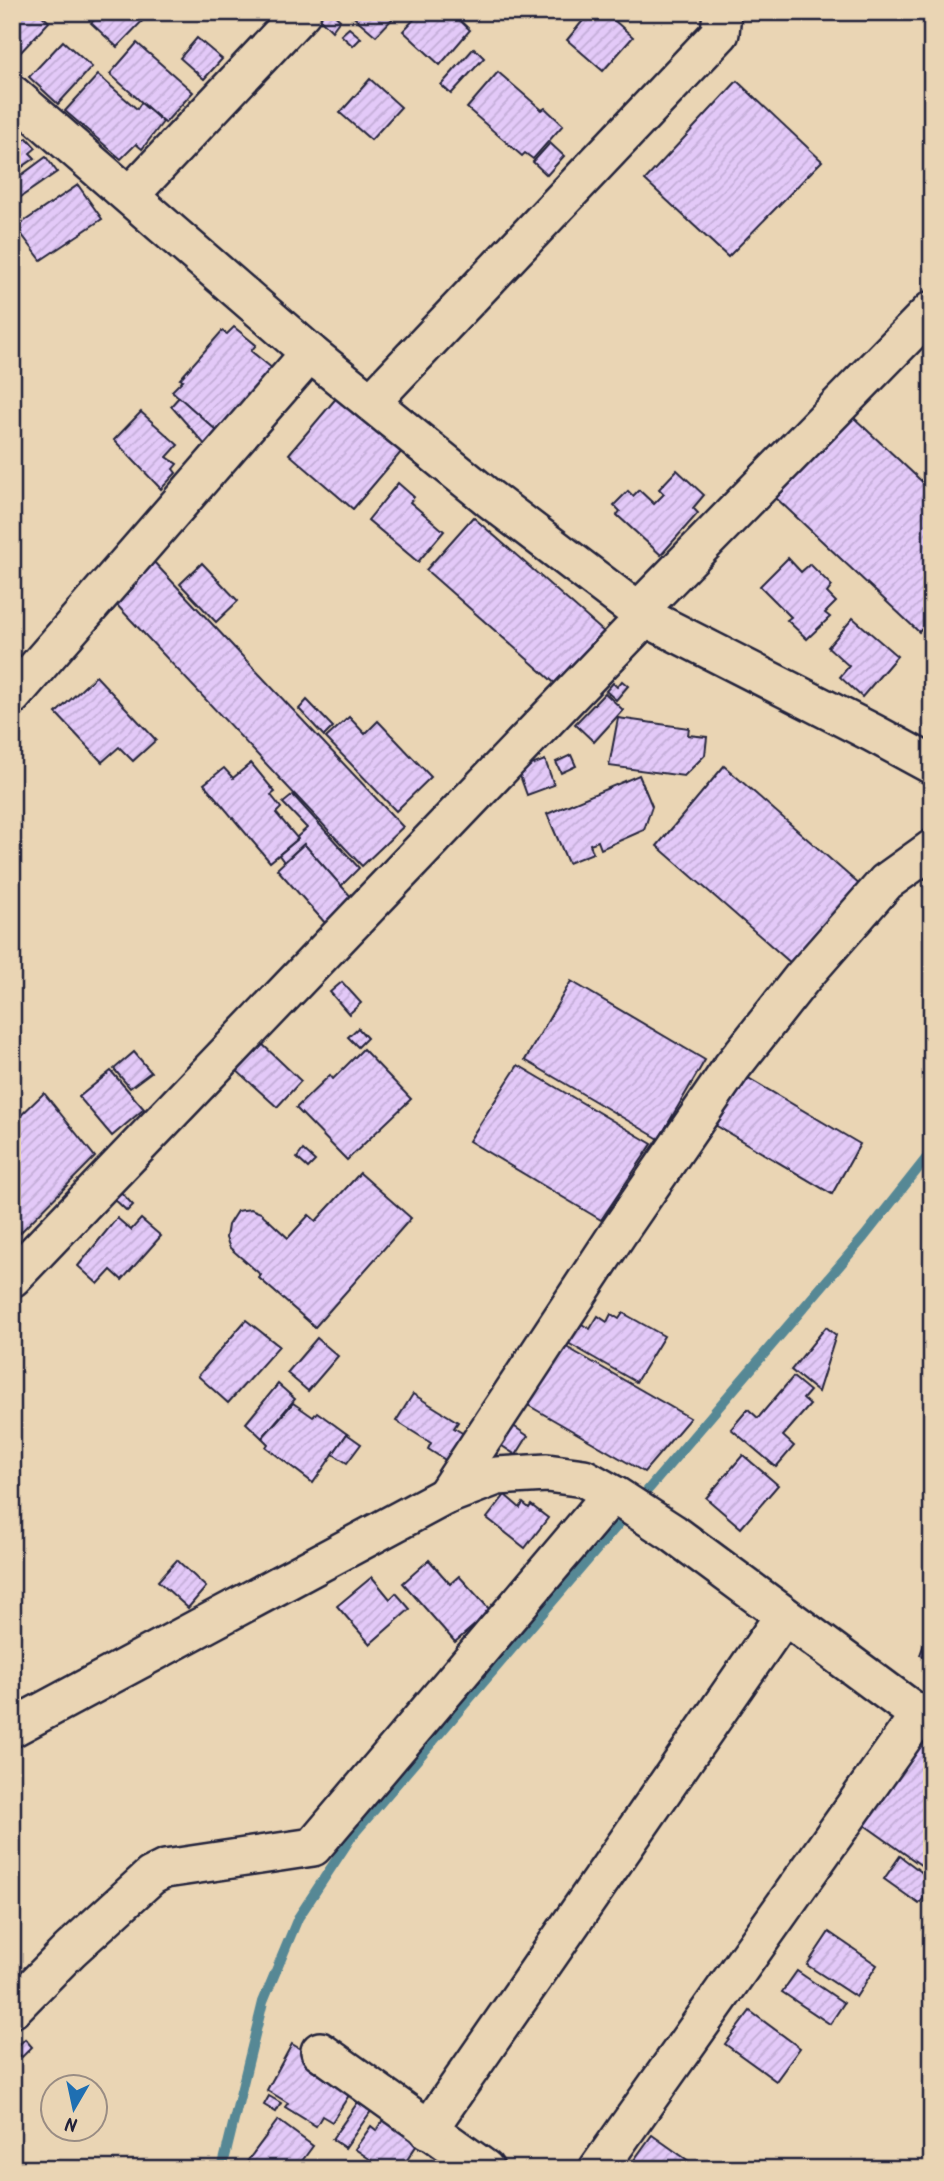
<svg xmlns="http://www.w3.org/2000/svg" width="944" height="2181" font-family="Kalam,sans-serif">
  <defs>
    <pattern id="building-hatch" width="6" height="6" patternUnits="userSpaceOnUse" patternTransform="scale(1.75)"><rect width="6" height="6" fill="#e3c9f8"/><path d="M-1 1l2-2M0 6l6-6M5 7l2-2" fill="none" stroke="#c2acd6"/></pattern>
  </defs>
  <rect width="100%" height="100%" fill="#ead5b4"/>
  <filter id="ink" filterUnits="userSpaceOnUse"><feTurbulence type="fractalNoise" baseFrequency=".0143" numOctaves="2"/><feDisplacementMap in="SourceGraphic" scale="14" xChannelSelector="R" yChannelSelector="G"/><feConvolveMatrix kernelMatrix="1 2 1 2 8 2 1 2 1" color-interpolation-filters="sRGB"/></filter>
  <g filter="url(#ink)">
    <g fill="none" stroke-linecap="round" stroke-linejoin="round">
      <!-- stream -->
      <polyline stroke="#578895" stroke-width="10" points="222,2169 263,2002 298,1918 352,1836 864,1237 932,1151"/>
    </g>
    <!-- building -->
    <g fill="url(#building-hatch)" stroke="#22223b" stroke-width="2">
      <polygon points="15,12 38,12 49,22 18,55 12,49 12,15"/>
      <polygon points="101,12 151,12 117,47 91,23"/>
      <polygon points="313,12 331,12 340,20 332,31"/>
      <polygon points="348,12 399,12 376,36"/>
      <polygon points="421,12 451,12 470,30 440,65 403,31"/>
      <polygon points="590,12 605,12 633,37 603,71 567,40"/>
      <polygon points="349,28 361,38 353,46 341,35"/>
      <polygon points="197,38 222,59 204,79 180,58"/>
      <polygon points="63,41 92,67 58,104 29,77"/>
      <polygon points="137,43 193,92 165,123 110,74"/>
      <polygon points="474,48 484,58 451,94 441,85"/>
      <polygon points="498,72 542,110 545,108 563,125 533,159 525,153 522,156 467,108"/>
      <polygon points="98,75 137,109 141,103 163,122 142,149 136,144 121,159 65,111"/>
      <polygon points="370,79 401,107 371,140 340,113"/>
      <polygon points="737,81 822,161 728,257 645,180"/>
      <polygon points="27,138 36,148 30,153 35,158 12,174 12,148"/>
      <polygon points="550,143 564,156 547,175 533,162"/>
      <polygon points="46,157 57,172 12,203 12,182"/>
      <polygon points="78,185 102,219 41,260 16,227"/>
      <polygon points="234,327 256,345 251,351 273,369 218,432 172,391 183,380 180,379 222,331 227,334"/>
      <polygon points="338,396 402,451 353,509 289,454"/>
      <polygon points="179,397 218,432 206,446 171,406"/>
      <polygon points="141,412 178,445 167,457 177,464 173,469 176,473 161,489 114,440"/>
      <polygon points="852,416 932,491 932,618 919,632 776,498"/>
      <polygon points="677,470 704,495 693,508 698,513 661,555 617,515 620,511 614,505 628,491 633,496 639,490 654,504 664,494 659,489"/>
      <polygon points="398,483 414,497 410,502 444,531 418,562 368,520"/>
      <polygon points="473,517 605,633 558,686 426,570"/>
      <polygon points="788,558 801,572 810,564 832,586 827,593 836,602 825,613 830,617 807,639 787,620 791,617 760,586"/>
      <polygon points="151,559 403,827 362,866 116,604 133,588 127,581"/>
      <polygon points="202,563 238,601 216,622 180,584"/>
      <polygon points="853,618 897,656 862,697 840,677 849,666 828,647"/>
      <polygon points="96,676 156,740 133,761 119,747 102,762 56,713"/>
      <polygon points="622,681 628,686 616,700 606,691 613,683 617,687"/>
      <polygon points="605,693 623,710 594,742 575,724"/>
      <polygon points="307,700 333,727 324,736 299,709"/>
      <polygon points="349,717 365,734 378,721 431,777 396,811 326,738"/>
      <polygon points="618,718 689,728 688,735 707,737 705,755 684,776 609,766"/>
      <polygon points="571,755 576,766 561,773 556,762"/>
      <polygon points="545,760 554,785 527,795 518,770"/>
      <polygon points="251,763 275,792 271,795 281,808 276,813 298,839 270,862 204,784 224,768 233,778"/>
      <polygon points="724,766 861,886 792,964 657,846"/>
      <polygon points="639,775 652,806 644,830 601,849 598,841 590,844 593,853 568,863 547,814"/>
      <polygon points="293,795 359,868 341,886 304,844 284,862 279,855 298,839 297,837 307,828 283,803"/>
      <polygon points="304,844 353,899 326,924 277,869"/>
      <polygon points="571,981 705,1060 659,1139 525,1060"/>
      <polygon points="342,982 361,1003 349,1014 330,992"/>
      <polygon points="358,1028 367,1038 358,1047 348,1037"/>
      <polygon points="260,1042 301,1081 277,1107 235,1069"/>
      <polygon points="363,1049 411,1099 347,1160 296,1108 330,1075 333,1079"/>
      <polygon points="134,1052 151,1072 130,1088 114,1069"/>
      <polygon points="518,1065 652,1144 601,1220 469,1141"/>
      <polygon points="111,1071 144,1109 112,1136 79,1097"/>
      <polygon points="745,1076 860,1144 832,1194 715,1125"/>
      <polygon points="44,1093 95,1157 12,1241 12,1124"/>
      <polygon points="303,1150 315,1161 308,1168 297,1158"/>
      <polygon points="360,1173 411,1218 315,1327 259,1278 261,1275 230,1248 226,1238 228,1225 237,1211 251,1209 261,1213 288,1238 309,1215 316,1221"/>
      <polygon points="115,1186 133,1205 127,1211 108,1193"/>
      <polygon points="117,1218 131,1230 141,1219 161,1236 122,1280 111,1270 98,1284 78,1266"/>
      <polygon points="623,1313 664,1336 636,1382 568,1343 580,1323 590,1329 598,1316 607,1322 611,1314 619,1319"/>
      <polygon points="246,1320 279,1346 228,1403 198,1376"/>
      <polygon points="826,1327 836,1335 818,1392 791,1370"/>
      <polygon points="317,1338 338,1356 308,1391 287,1373"/>
      <polygon points="561,1344 690,1418 644,1472 526,1404"/>
      <polygon points="793,1377 810,1391 803,1399 810,1405 783,1436 794,1446 776,1467 731,1429 748,1409 758,1418"/>
      <polygon points="278,1384 295,1399 262,1438 246,1423"/>
      <polygon points="413,1394 458,1422 454,1428 464,1434 447,1461 428,1449 431,1443 396,1421"/>
      <polygon points="293,1403 313,1417 317,1412 347,1434 313,1483 266,1447 268,1444 262,1438"/>
      <polygon points="509,1423 528,1436 516,1455 496,1442"/>
      <polygon points="347,1434 361,1444 347,1463 333,1454"/>
      <polygon points="743,1455 778,1485 741,1528 706,1498"/>
      <polygon points="505,1495 520,1508 523,1503 529,1508 531,1505 548,1518 525,1548 487,1518"/>
      <polygon points="932,1521 932,1546 924,1543"/>
      <polygon points="177,1560 206,1587 188,1608 158,1581"/>
      <polygon points="429,1560 450,1584 459,1576 491,1611 455,1642 403,1583"/>
      <polygon points="372,1577 390,1599 396,1593 410,1609 370,1644 337,1606"/>
      <polygon points="931,1626 932,1626 932,1659 920,1655"/>
      <polygon points="932,1661 932,1684 924,1681"/>
      <polygon points="928,1732 932,1734 932,1873 863,1824"/>
      <polygon points="900,1856 932,1880 932,1888 919,1904 884,1879"/>
      <polygon points="829,1932 877,1965 856,1997 807,1965"/>
      <polygon points="797,1971 844,2003 830,2024 782,1992"/>
      <polygon points="750,2011 800,2048 776,2081 725,2044"/>
      <polygon points="25,2039 32,2047 22,2057 14,2050"/>
      <polygon points="292,2044 315,2058 310,2066 351,2092 332,2122 322,2116 316,2126 285,2107 288,2103 267,2090"/>
      <polygon points="363,2095 376,2104 345,2148 332,2139"/>
      <polygon points="269,2096 281,2103 276,2112 264,2105"/>
      <polygon points="385,2117 422,2137 401,2169 371,2169 367,2166 371,2160 355,2149 371,2126 376,2130"/>
      <polygon points="278,2120 313,2146 296,2169 246,2169 243,2167"/>
      <polygon points="652,2135 700,2169 629,2167"/>
    </g>
    <g fill="none" stroke-linecap="round" stroke-linejoin="round">
      <!-- minor casing -->
      <g stroke="#22223b" stroke-width="42">
        <g id="minor">
          <polyline points="12,94 310,353 490,499 645,617 873,733 932,765"/>
          <polyline points="130,195 302,12"/>
          <polyline points="371,402 720,33 722,12"/>
          <polyline points="638,611 932,310"/>
          <polyline points="12,696 310,353"/>
          <polyline points="12,1278 645,617"/>
          <polyline points="445,1496 618,1233 732,1067 802,978 886,882 932,849"/>
          <polyline points="12,1728 445,1496 497,1476 547,1473 584,1478 616,1496 673,1533 919,1715 932,1714"/>
          <polyline points="12,2009 70,1950 151,1876 165,1869 313,1847 612,1494"/>
          <polyline points="320,2051 485,2169"/>
          <polyline points="428,2130 783,1617"/>
          <polyline points="598,2169 919,1715"/>
        </g>
      </g>
      <!-- minor -->
      <use href="#minor" stroke="#ead5b4" stroke-width="37"/>
    </g>
  </g>
  <!-- margin -->
  <rect width="944" height="2181" fill="none" stroke="#ead5b4" stroke-width="42"/>
  <rect x="21" y="21" width="902" height="2139" fill="none" stroke="#22223b" stroke-width="2.5" filter="url(#ink)"/>
  <!-- north arrow -->
  <g transform="translate(74 2108) rotate(189)"><circle r="33" fill="#ead5b4" stroke="#9a8d84" stroke-width="2"/>
  <path d="M0-5L12 26L0 18L-12 26Z" fill="#1f6fb2"/>
  <text y="-10" font-size="19" font-weight="bold" text-anchor="middle" fill="#22223b">N</text>
  </g>
</svg>
